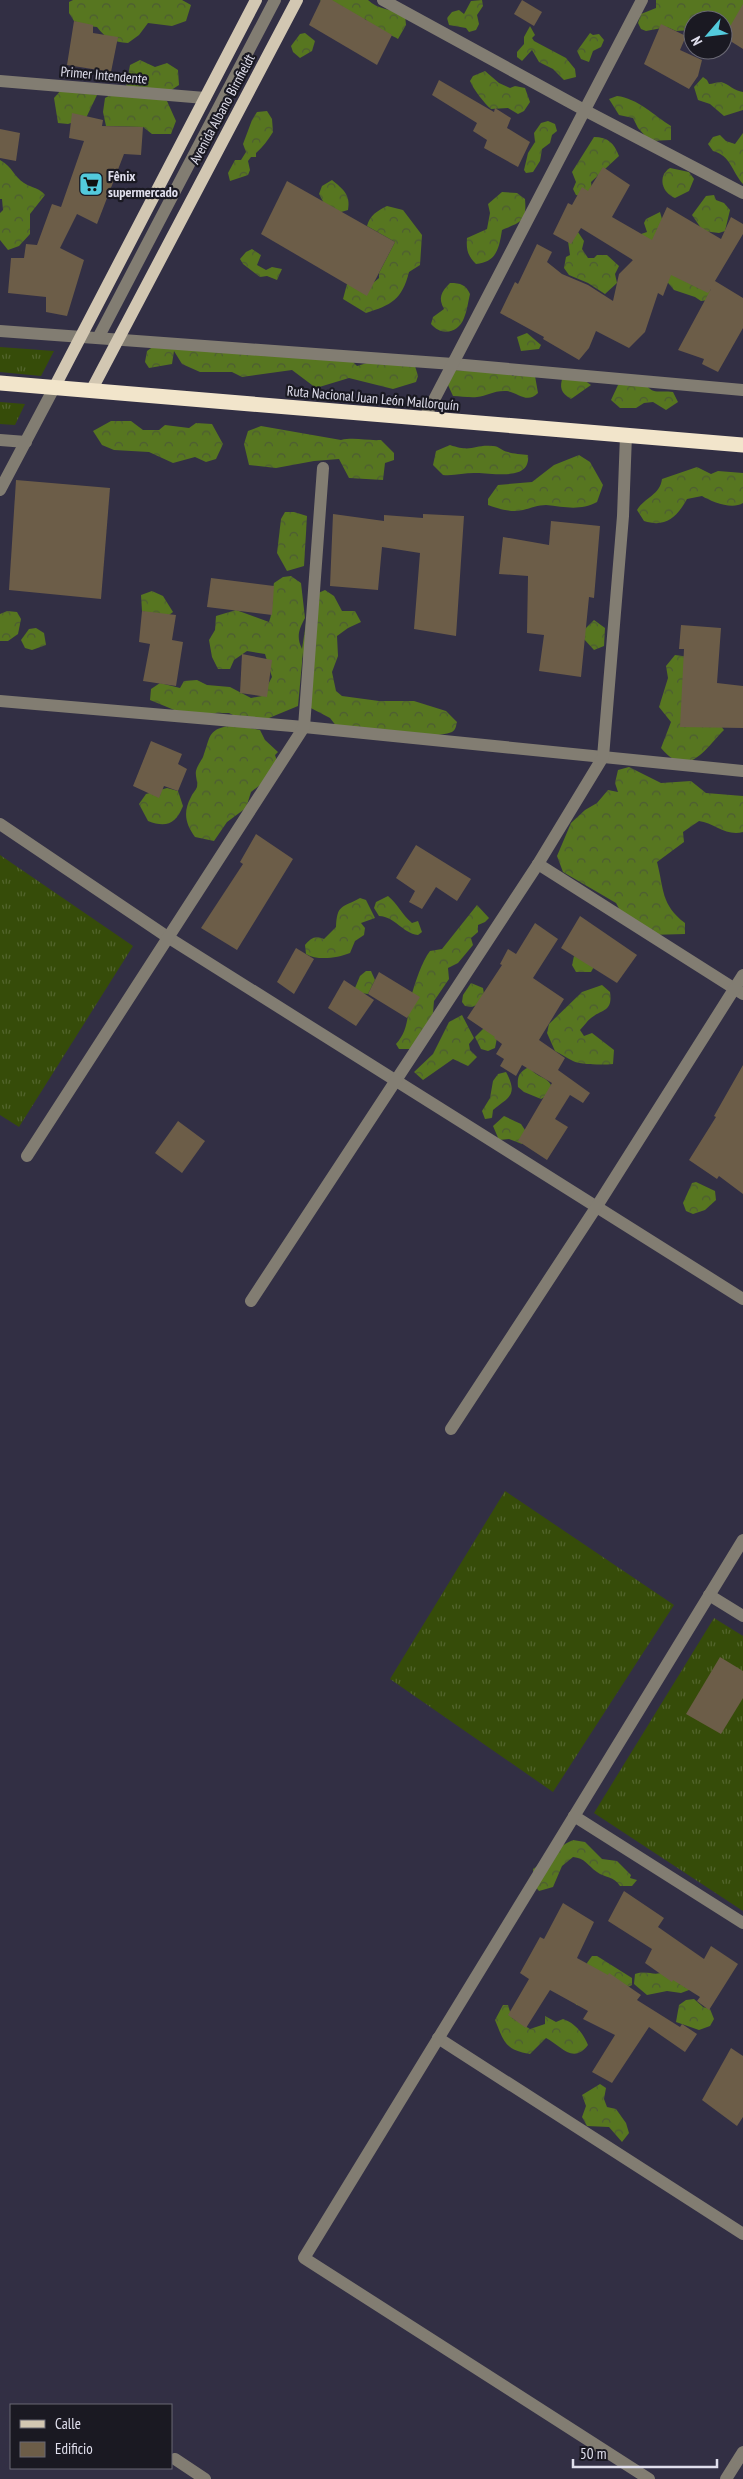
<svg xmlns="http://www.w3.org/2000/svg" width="743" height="2479" font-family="'PT Sans Narrow',sans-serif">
  <defs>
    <pattern id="grass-tufts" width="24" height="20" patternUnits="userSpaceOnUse" patternTransform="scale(1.25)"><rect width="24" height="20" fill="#364c09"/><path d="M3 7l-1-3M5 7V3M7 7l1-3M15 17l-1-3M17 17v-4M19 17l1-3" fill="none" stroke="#53652d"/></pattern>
    <pattern id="forest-crowns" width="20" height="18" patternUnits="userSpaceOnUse" patternTransform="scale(1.25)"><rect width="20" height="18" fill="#577620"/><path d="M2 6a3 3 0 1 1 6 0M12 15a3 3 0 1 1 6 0" fill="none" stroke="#4d5c34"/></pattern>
  </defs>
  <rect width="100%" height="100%" fill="#322f44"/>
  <!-- grass -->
  <g fill="url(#grass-tufts)">
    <polygon points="0,347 54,351 41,376 0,372"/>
    <polygon points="0,402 25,404 15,425 0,424"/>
    <polygon points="0,855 133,946 19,1127 0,1115"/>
    <polygon points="505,1491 674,1605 553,1792 390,1679"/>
    <polygon points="714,1618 743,1636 743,1911 594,1813"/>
  </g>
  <!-- forest -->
  <g fill="url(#forest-crowns)">
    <path d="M73 0H182L191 5 186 21 172 26 148 23 139 35 128 43C114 42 105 38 97 27L88 26 74 21 69 13V2Z"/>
    <path d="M320 0H368C378 10 392 9 405 15L406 25 398 39 372 25 365 19H357L342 6 322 2Z"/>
    <polygon points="482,0 483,6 477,15 479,24 476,30 469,32 466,28 449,25 447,18 452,12 459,10 464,14 471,1"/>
    <polygon points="656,0 743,0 743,10 722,52 715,50 723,50 723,20 693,20 693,30 676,31 667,27 646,31 641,29 638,23 641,14 656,8"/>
    <polygon points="530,26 535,35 532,38 534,41 566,58 575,69 576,77 564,80 553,69 539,62 532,50 522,61 517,57 517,52 524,44 524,37"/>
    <polygon points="305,33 315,41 312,51 300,58 293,52 291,46 300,34"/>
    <polygon points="590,33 593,35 599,34 604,40 601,47 593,51 589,62 581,59 577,51"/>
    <polygon points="140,60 155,67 167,63 178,70 179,85 159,98 167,101 176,121 171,134 152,134 143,127 106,126 103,112 105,98 126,87 130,65"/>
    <path d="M485 71 499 83 510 88 515 86 525 88 530 102 524 111 518 114 508 108 491 109C485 104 473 89 470 81L473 76Z"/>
    <path d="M703 77 707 80 709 84C713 84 716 82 721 82 729 84 734 91 743 92V110L724 116 710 104 698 100 694 87Z"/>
    <polygon points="61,90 97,95 86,118 68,124 58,123 54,98"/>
    <path d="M617 96C637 98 655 116 671 126V140L650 141 638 128 633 118 619 115 609 99Z"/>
    <path d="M267 111 272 119 273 132C268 140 263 147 256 153V157H251L248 161 250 170 248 175 230 181 228 173 235 160H241L246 152 243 144 252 120 257 112Z"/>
    <polygon points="548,121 555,124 557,131 552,135 550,143 542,149 540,161 533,172 526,173 524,170 528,153 535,142 534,133 541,123"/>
    <path d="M743 133V184C731 170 731 156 713 151L708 144 713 137 720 135 726 141 735 144Z"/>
    <path d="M594 137C608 137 614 143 619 156L591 182 592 189 580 196 576 195 573 189 576 182 572 172Z"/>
    <path d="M0 160C13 167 14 177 24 183 32 188 40 188 45 195L30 214V234L19 246 8 250 0 240V213L3 210 2 199H0Z"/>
    <path d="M670 168 689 172 694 179 689 191 675 198C662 193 657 176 670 168Z"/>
    <path d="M332 180C343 189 351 195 348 210L341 212 326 207 319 194 322 186Z"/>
    <path d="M502 192 517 193 525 199C527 222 521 222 502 230 499 248 497 262 476 264 468 256 466 250 467 238L487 229 490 213 488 204Z"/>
    <polygon points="714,195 716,200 724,203 730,210 725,231 719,233 703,231 692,215 706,196"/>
    <path d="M387 206 403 210 422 235 420 265 409 272C402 300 391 305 366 313L343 299 347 284 367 288 379 278V273L395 242 367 226C370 215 377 211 387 206Z"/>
    <polygon points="660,212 664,226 709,288 712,294 709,300 701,301 695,297 674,290 664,278 637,266 630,256 641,234 647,232 644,223 646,219"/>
    <polygon points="578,232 584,241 582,249 588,258 594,258 597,255 607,255 619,266 615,274 617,283 605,294 588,283 569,275 564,268 566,257 570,255 568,241"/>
    <polygon points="252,249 261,255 257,265 266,270 272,267 282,269 277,280 267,276 260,277 243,264 240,259 246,252"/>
    <path d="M450 283C461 283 466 285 470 294 468 302 467 311 464 318 458 334 441 336 431 324L433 317 444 309C438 298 441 292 450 283Z"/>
    <polygon points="527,333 541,345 539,349 521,351 517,337"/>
    <polygon points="154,346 349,358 357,366 377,360 415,366 418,376 416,382 393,389 349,378 316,388 292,370 242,377 232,372 200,372 182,364 174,351 172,364 149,368 145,362 147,351"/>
    <path d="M453 370 508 373 513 376 518 372 535 376 538 393C527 404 519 393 507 391 494 390 487 396 477 397 470 398 461 396 453 396L448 385Z"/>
    <path d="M563 376 584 380 591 385 571 399C561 393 559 388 563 376Z"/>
    <path d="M625 381H642C655 396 655 390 673 392L678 402 666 410 653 402 644 403 636 408H620L611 400 618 385Z"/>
    <polygon points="111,421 131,421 143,430 159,430 165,425 189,428 196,423 212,424 223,444 216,459 206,462 195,457 173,463 149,452 114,450 102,445 93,431"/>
    <path d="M261 426 341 440C355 437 367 441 381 440L394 453V460L385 463 383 480 349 478 339 459 314 461 276 468 249 465 244 444 248 431Z"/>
    <path d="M450 445C473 453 474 444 493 446 499 446 502 451 508 452 513 454 522 454 528 455 531 483 491 472 474 473 464 473 454 476 443 475L433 465 436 451Z"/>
    <path d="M579 455 590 462 603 485 597 502C580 511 565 507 546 505 538 505 531 508 523 510 512 513 499 509 488 505V499L498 485 532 482 554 465Z"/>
    <path d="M697 467 711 474 718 471 743 473V503C732 510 712 502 702 496L687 499C677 517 666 528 644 521L637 510C645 497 660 495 662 479Z"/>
    <polygon points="285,512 294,512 307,516 304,566 287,571 277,553 281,519"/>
    <path d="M291 576 301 583 305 618C299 629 296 637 302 649L307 616 316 594 325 590 334 596 342 611H355L361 622 348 628 337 636 338 656 332 672 336 691 342 696 379 701H414L446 711 457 722C456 725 456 730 452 732 431 741 362 729 337 727L330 718 303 704V652L298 706 269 718 245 721 229 713 184 714 150 700 151 689 160 683 180 688 184 681 197 680 207 685 230 687 251 698 262 696 272 677 265 654 247 651 234 660 230 669H218L212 657 209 640 215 630 216 616 236 610 269 622C274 609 271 596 274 583L283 577Z"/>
    <polygon points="152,591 163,596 173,612 165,618 142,611 141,595"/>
    <polygon points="7,611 17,612 21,619 18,634 8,641 0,641 0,614"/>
    <polygon points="594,620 605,628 604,646 594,650 583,638 585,629"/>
    <polygon points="36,628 44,633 46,645 32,650 25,648 21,640 29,629"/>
    <path d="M675 655 690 657 712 715 724 730C704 750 688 780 661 748L671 722 659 707 668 678 666 666Z"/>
    <path d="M236 725 260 730 265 740 278 752 275 755 278 764 275 773 251 792 246 808 227 822 214 841 195 837C185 823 183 812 191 797 192 794 196 790 197 787 198 782 195 776 196 771 197 766 201 761 203 757 211 735 207 728 236 725Z"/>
    <path d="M629 767 661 783 691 781 706 793 743 796V832C727 837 714 823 699 821L683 832 684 842 657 862C664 889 661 905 685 923V934L649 935 624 918 616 903 563 872 557 856 571 823 585 810 597 803 608 790 618 792 615 783 618 770Z"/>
    <path d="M167 788 178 791 183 806C176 824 166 828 148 821L139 804 146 794Z"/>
    <path d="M388 896C398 904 402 915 412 923L418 921 422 932 418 935C402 933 396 917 379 916L374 908 376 902Z"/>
    <path d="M360 898 366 900 375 918 361 923 365 928 364 935 355 941 350 953C337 958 318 961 306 954L305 945C311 938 315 935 324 939L336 927C337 904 342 908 360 898Z"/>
    <path d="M477 905 489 918 485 922 478 925V932L471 938 473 945 458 963 448 968 449 979 434 1001 433 1013 412 1049H399L396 1044C409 1030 407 1014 411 997 415 983 422 961 430 951L442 949Z"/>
    <polygon points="574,956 595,965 591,972 576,972 572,965"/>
    <polygon points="366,971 371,971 375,980 368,994 361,993 355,988 360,976"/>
    <polygon points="471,983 483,988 485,1001 472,1007 465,1006 462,1002 463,995"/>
    <path d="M602 985 610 992C613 1012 602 1009 591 1018 587 1021 584 1026 580 1030L584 1036 592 1033 614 1050 613 1064C604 1065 581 1065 573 1061 566 1058 562 1054 555 1051L547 1033 549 1024 582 992Z"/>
    <polygon points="462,1015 474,1038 469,1044 470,1050 477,1057 468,1066 453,1059 423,1080 414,1072 433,1054 449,1022"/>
    <polygon points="486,1026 497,1038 495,1048 488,1051 481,1049 475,1037"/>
    <path d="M529 1067C537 1078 546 1076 551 1085L548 1095 541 1099 524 1092 518 1087C517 1076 519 1072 529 1067Z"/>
    <path d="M506 1072C519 1096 508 1097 493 1110L492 1118 485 1119 482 1111 490 1098 493 1081 498 1074Z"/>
    <polygon points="504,1116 521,1124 527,1133 522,1144 509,1139 499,1140 493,1126"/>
    <polygon points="696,1182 715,1191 716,1200 705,1210 693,1214 686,1211 683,1203 692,1183"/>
    <path d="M573 1840 585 1842 602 1859 617 1861 631 1875 630 1878 637 1880 632 1886H620C614 1876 605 1878 597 1872 587 1865 585 1858 573 1857L562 1866 553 1887 539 1891 533 1884V1869C547 1861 557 1846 573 1840Z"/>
    <path d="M592 1956H597L632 1978V1985L589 2006 576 2005C573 1991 590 1981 587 1963Z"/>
    <path d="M675 1967 697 1987 681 1993 667 1991 647 1995 634 1984 635 1974C652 1969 653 1980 675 1967Z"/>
    <polygon points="694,1999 703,2007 710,2009 714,2019 710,2026 699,2030 676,2022 679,2005 686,2000"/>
    <path d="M503 2005H508L512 2018 530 2029 545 2024V2016L556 2022 563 2019C575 2023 583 2033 588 2045 573 2065 560 2045 546 2038L530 2054C505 2050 504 2042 495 2020Z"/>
    <polygon points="600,2084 606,2088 604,2099 607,2107 616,2109 626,2123 629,2133 622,2142 609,2127 587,2126 582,2117 586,2106 582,2095"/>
  </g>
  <!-- building -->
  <g fill="#6c5d48">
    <polygon points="321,0 332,0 392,35 377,65 309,25"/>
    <polygon points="522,0 542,12 534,26 514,14"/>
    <polygon points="743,4 743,49 724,37"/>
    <polygon points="74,21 93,25 93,33 118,37 111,72 67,65"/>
    <polygon points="661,24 686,36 680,50 702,60 698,76 689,89 644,64"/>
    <polygon points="439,80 494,112 495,108 511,118 507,128 530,142 518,167 484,148 487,140 473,131 477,123 432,95"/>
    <polygon points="72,113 103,120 102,126 143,127 141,155 124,154 97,224 77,214 60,248 84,260 67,316 46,312 46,297 8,293 11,258 24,258 26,244 37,245 52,204 61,207 84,141 69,138"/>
    <polygon points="0,129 20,133 16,161 0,158"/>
    <polygon points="603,167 630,185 612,217 652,240 667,207 721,239 731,217 743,224 743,234 715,281 743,298 743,328 718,372 702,364 704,359 678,350 711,289 708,293 671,275 663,296 658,293 645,332 629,348 596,331 589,348 579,360 543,339 544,337 500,313 515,282 518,284 537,244 552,252 547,262 562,274 588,285 613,301 619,274 633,260 581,228 571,244 553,234 568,203 572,205 582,187 588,191"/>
    <polygon points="287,181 395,242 367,296 261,234"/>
    <polygon points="16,480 110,488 101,599 9,590"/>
    <polygon points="333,514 384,521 384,515 423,518 423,514 464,516 456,636 414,629 420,553 382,547 378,590 330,586"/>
    <polygon points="551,521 600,526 594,598 589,597 581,677 539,671 544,635 527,633 528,576 499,574 503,537 549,545"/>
    <polygon points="211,578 274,586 272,615 207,607"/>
    <polygon points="142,611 176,615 172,640 183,642 176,686 143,681 150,644 139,642"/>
    <polygon points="681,625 721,628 717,683 743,686 743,728 680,727 684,649 679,649"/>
    <polygon points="242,654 272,660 267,697 240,693"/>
    <polygon points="151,741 182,754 178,764 187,769 178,791 164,786 159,798 133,786"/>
    <polygon points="256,834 293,859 237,950 201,928 243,864 240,862"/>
    <polygon points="416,845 471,879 457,901 436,887 422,909 409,902 415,891 396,878"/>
    <polygon points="580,916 637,955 617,983 561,948"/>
    <polygon points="535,923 558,939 533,978 564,999 539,1040 565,1058 558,1070 590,1093 583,1103 570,1095 555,1119 568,1127 547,1160 518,1141 552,1083 522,1065 516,1076 500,1066 504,1059 496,1054 502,1044 494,1038 495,1037 467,1018 502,965 500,964 508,949 516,954"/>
    <polygon points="296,948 314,959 294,994 277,982"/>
    <polygon points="379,972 420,997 407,1018 368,994"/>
    <polygon points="344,980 374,1000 356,1026 328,1008"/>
    <polygon points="743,1065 743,1194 719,1176 717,1179 689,1160 716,1117 714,1116"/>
    <polygon points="178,1121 205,1141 182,1173 155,1153"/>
    <polygon points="720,1657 743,1671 743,1698 721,1734 686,1714"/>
    <polygon points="624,1891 664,1918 658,1927 704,1959 711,1946 738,1964 709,2010 697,2001 700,1997 673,1980 672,1982 645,1963 652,1949 608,1921"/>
    <polygon points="563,1903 594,1922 577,1958 608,1975 609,1973 641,1995 637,2000 680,2027 682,2024 697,2034 685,2052 649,2027 612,2083 592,2072 615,2035 583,2019 588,2011 550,1990 526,2028 508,2015 529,1979 520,1973 540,1937 544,1939"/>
    <polygon points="731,2048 743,2056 743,2117 737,2126 702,2100"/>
  </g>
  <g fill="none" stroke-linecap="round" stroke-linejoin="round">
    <!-- minor -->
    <g stroke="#827d72" stroke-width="12">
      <polyline points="383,0 586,111 743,193"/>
      <polyline points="0,81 205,98"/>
      <polyline points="0,331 453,364 743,390"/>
      <polyline points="98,338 275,0"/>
      <polyline points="424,419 642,0"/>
      <polyline points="0,440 26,442"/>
      <polyline points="0,490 54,388"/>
      <polyline points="0,701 304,727 743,771"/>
      <polyline points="0,824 169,938 743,1299"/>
      <polyline points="538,864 743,994"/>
      <polyline points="27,1156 304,727 323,468"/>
      <polyline points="251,1301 538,864 603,757 623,516 626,435"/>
      <polyline points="451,1429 597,1206 743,975"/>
      <polyline points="709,1595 743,1616"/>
      <polyline points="574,1816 743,1923"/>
      <polyline points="438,2038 743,2234"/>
      <polyline points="175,2459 205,2479"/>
      <polyline points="649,2479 304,2258 743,1540"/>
      <polyline points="726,2479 743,2452"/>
    </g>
    <!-- major -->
    <g stroke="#d2c7b2" stroke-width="12">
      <polyline points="54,388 256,0"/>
      <polyline points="91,391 297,0"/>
    </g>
    <!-- highway -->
    <polyline stroke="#f2e5cb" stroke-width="15" points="0,383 743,445"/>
  </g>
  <!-- icons -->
  <defs>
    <g id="supermarket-square" transform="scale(1.25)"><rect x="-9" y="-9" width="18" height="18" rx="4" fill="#53cadc" stroke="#1a1922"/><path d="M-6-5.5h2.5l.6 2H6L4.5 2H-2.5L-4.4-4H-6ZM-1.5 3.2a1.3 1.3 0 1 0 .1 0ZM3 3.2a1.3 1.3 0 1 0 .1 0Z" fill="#111"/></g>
  </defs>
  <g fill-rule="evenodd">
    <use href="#supermarket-square" x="91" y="184"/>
  </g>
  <g text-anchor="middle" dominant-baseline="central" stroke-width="4.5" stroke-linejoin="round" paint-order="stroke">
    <!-- street labels -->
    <g font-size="14" fill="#e0dfed" stroke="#1a1922">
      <text transform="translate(104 75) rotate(5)">Primer Intendente</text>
      <text transform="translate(222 109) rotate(-62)">Avenida Albano Birnfieldt</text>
      <text transform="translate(373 398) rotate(5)">Ruta Nacional Juan León Mallorquín</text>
    </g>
    <!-- poi labels -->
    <g font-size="14" font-weight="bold" fill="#e0dfed" stroke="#1a1922" text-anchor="start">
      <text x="108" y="176">Fênix<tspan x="108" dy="16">supermercado</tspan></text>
    </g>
  </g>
  <!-- legend -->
  <rect x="10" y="2404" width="162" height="65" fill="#1a1922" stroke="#696873"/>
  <rect x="20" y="2420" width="25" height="8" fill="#d2c7b2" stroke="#696873"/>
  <text x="55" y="2429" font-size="15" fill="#e0dfed">Calle</text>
  <rect x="20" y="2442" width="25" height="15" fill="#6c5d48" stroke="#696873"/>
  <text x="55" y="2454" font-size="15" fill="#e0dfed">Edificio</text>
  <!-- north arrow -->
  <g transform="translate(708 35) rotate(242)"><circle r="24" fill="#1a1922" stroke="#696873"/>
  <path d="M0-4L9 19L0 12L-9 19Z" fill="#53cadc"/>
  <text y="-8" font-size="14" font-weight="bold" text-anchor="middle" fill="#e0dfed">N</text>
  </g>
  <!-- scale -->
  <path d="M573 2459v8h144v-8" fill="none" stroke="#e0dfed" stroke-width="2.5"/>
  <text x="580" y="2459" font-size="15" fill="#e0dfed" stroke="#1a1922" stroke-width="4" paint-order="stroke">50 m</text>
</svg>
